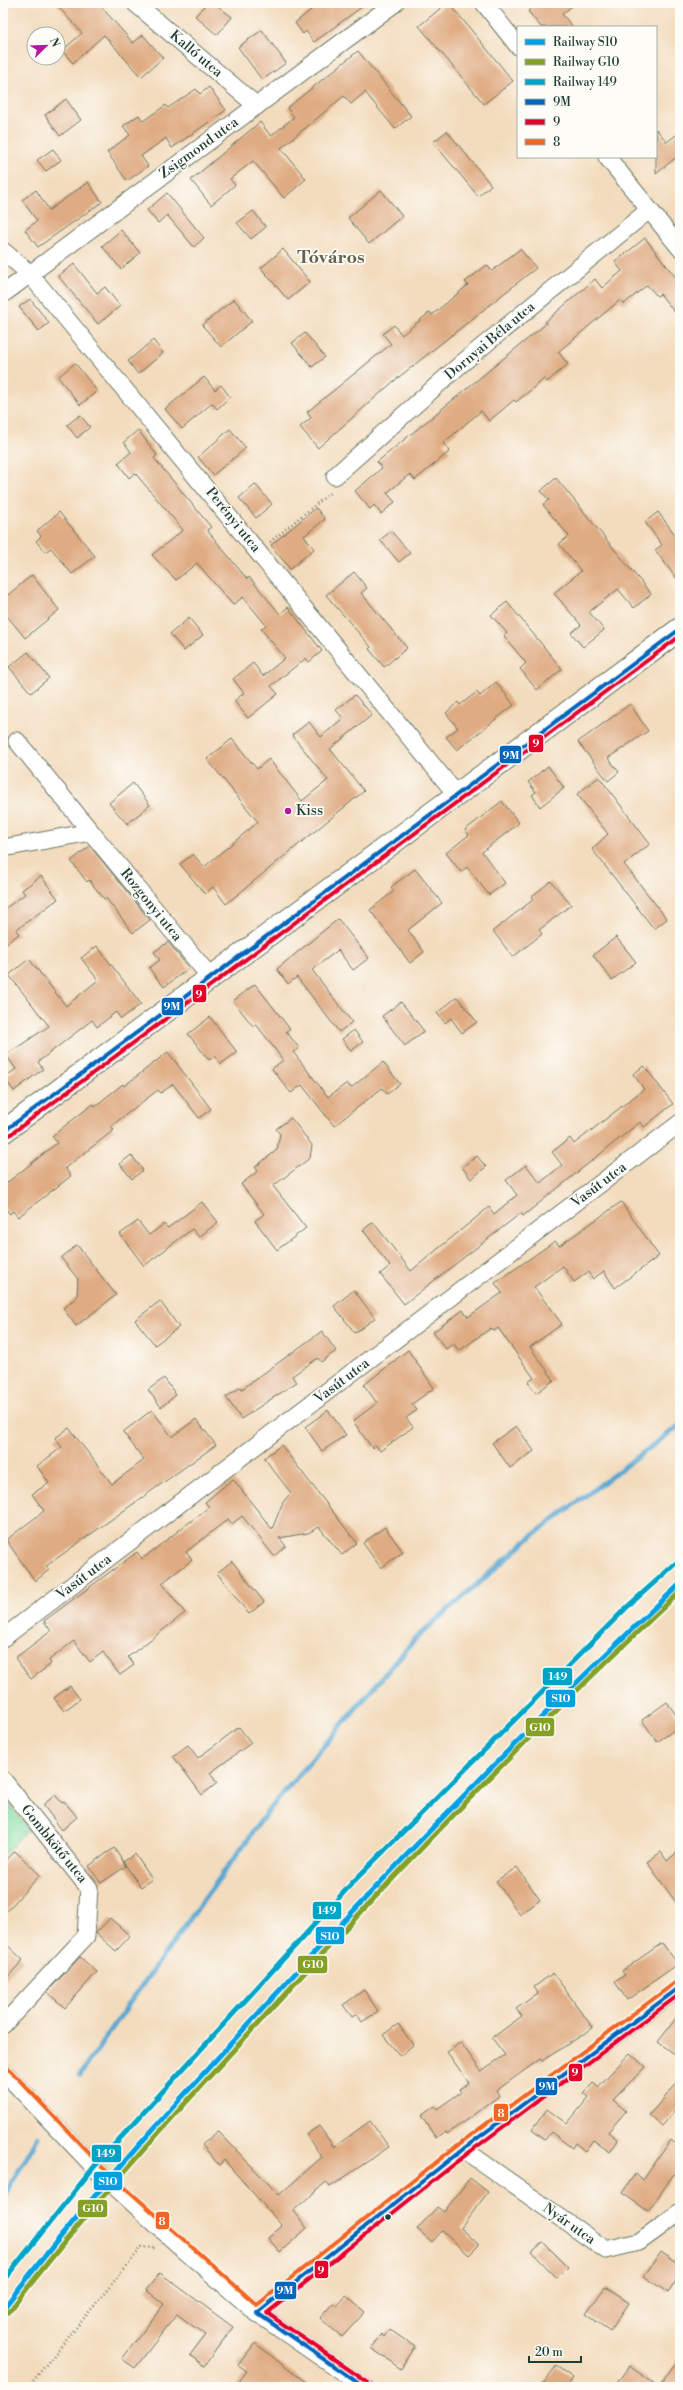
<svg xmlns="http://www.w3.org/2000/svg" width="683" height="2390" font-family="'Libre Bodoni',serif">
  <rect width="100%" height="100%" fill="#fdfcf7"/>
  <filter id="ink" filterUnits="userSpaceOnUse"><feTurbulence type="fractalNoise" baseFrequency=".025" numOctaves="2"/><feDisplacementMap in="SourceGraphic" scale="8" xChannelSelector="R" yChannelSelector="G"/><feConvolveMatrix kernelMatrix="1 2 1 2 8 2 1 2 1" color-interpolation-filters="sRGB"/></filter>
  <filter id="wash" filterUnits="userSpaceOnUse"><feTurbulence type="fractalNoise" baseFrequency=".012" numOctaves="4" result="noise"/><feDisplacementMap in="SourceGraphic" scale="16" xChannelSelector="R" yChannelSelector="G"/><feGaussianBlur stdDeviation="0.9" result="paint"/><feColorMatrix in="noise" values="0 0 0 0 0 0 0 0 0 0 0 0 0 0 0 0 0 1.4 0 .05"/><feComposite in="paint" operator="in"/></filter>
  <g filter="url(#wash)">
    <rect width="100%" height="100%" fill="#f3dcbd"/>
    <!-- green -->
    <polygon fill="#81dca2" stroke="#508c6b" points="3,1796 28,1829 3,1856"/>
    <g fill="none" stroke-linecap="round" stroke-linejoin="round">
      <!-- stream -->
      <g stroke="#59a7d2" stroke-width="5">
        <polyline points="80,2075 135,1995 268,1811 416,1638 532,1536 680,1425"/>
        <polyline points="3,2198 38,2137"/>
      </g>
    </g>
    <g id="blocks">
      <!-- building -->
      <g fill="#dfab82">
        <polygon points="55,3 98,3 133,43 143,35 163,58 141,77 104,35 73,63 62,51 82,33"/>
        <polygon points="207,3 214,3 232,17 217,35 195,16"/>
        <polygon points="308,3 367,3 314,42 306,31 303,34 295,23 312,9"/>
        <polygon points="447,3 449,3 513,81 484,104 419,26"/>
        <polygon points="538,3 576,3 562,14 573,27 541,27 528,11"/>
        <polygon points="262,30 286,63 262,80 238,47"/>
        <polygon points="358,51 411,116 395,129 365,92 351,104 344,96 281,148 306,179 284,198 253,161 230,179 235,185 211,205 191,180 260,122 271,136 294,117 287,108"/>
        <polygon points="209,87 226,110 172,148 166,138 141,156 148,166 127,181 107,152 130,135 123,126 139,115 143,121 166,105 168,108 196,89 200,94"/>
        <polygon points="66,99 81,120 60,136 45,115"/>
        <polygon points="656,129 667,142 680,132 680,154 656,174"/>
        <polygon points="447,131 491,185 478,196 433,142"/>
        <polygon points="53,149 61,160 46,171 37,160"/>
        <polygon points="88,182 102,202 38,247 25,230 37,221 22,200 36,190 49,210"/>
        <polygon points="381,190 402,216 369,244 348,218"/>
        <polygon points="167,193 204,238 194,247 167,215 158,223 147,210"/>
        <polygon points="253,211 266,227 251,239 237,223"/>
        <polygon points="121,230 140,253 121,269 102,246"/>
        <polygon points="645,238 680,283 680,319 660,294 657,296 647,285 624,304 620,300 558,352 568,364 547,382 544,379 516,402 514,400 489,421 481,411 443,443 450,451 415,480 410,474 387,493 395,502 381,514 374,505 370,509 355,491 382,468 377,462 547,323 545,322 595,279 602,288 622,271 615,262"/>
        <polygon points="283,249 310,282 288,300 261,268"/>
        <polygon points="520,249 536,268 394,381 318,448 300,427 311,418 307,412 391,344 383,334 394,325 402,335 430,312 432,315 468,285 465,282 487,265 492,271"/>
        <polygon points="74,264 97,293 105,287 120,306 98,324 58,276"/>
        <polygon points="30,299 49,323 39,331 19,307"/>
        <polygon points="234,299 252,321 221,347 202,325"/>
        <polygon points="305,333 325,357 312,367 292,343"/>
        <polygon points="153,340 163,353 138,374 128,361"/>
        <polygon points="75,363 97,391 80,405 58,377"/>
        <polygon points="204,377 215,390 221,385 230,397 217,409 212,403 182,429 165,409"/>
        <polygon points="80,415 90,427 77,438 67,425"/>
        <polygon points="230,429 246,448 213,475 198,457"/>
        <polygon points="138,430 157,455 154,458 211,527 207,530 247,579 249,577 280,614 288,607 322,651 309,662 306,658 271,686 278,694 248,718 234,701 244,693 233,679 253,663 263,676 285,658 261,629 266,625 243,597 233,605 197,563 176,580 152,555 183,530 135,473 129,478 118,463 131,452 124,442"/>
        <polygon points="556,478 651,594 634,608 618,589 589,612 604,630 583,647 571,633 581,625 554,593 581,571 559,544 569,536 543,505 549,500 541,491"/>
        <polygon points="255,484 272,504 256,518 239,498"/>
        <polygon points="316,508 325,519 304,536 314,549 290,569 271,545"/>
        <polygon points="59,512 95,556 72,574 51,548 45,552 36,541 41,536 37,531"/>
        <polygon points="658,512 680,541 680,583 655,550 662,545 645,522"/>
        <polygon points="391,531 410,553 399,562 380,540"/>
        <polygon points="354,572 367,588 361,593 407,648 384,667 369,649 371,647 326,595"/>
        <polygon points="32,575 59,610 25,638 3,611 3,599"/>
        <polygon points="507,602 562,669 537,690 520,669 526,663 504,636 507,633 491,615"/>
        <polygon points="189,618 203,635 184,651 170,634"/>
        <polygon points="28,652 49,678 31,693 9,667"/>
        <polygon points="496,682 514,705 457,750 446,737 458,728 446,713 458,702 460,705 477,692 480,696"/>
        <polygon points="355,695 372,715 330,749 364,791 226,904 213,887 205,894 180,864 193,854 204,867 258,822 207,759 232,739 257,769 269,759 302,801 328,780 292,735 309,722 321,737 343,718 336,710"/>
        <polygon points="630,704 648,731 608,758 619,772 608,781 578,742"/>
        <polygon points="548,766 564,788 540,807 532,795 536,792 528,782"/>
        <polygon points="599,777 650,844 624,864 667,919 654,929 592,849 608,834 577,794"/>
        <polygon points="133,783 150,805 127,824 109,803"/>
        <polygon points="502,801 519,823 482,852 505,883 489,895 467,867 461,872 446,853 469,835 465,830"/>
        <polygon points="90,846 150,920 133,933 106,898 104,899 89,880 87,882 71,861"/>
        <polygon points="415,869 442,903 408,930 424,952 410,963 370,910 394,891 391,887"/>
        <polygon points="41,876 58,899 16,930 19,934 3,946 3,910 25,894 22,890"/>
        <polygon points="551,881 571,905 539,930 542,934 513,957 493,931 534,899 532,896"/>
        <polygon points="338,919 369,958 353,970 338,950 312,970 352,1022 339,1032 297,977 288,984 277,969"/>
        <polygon points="616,937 636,962 612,980 593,955"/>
        <polygon points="168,942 189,968 164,987 149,968 160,960 154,952"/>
        <polygon points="97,946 141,1004 121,1019 116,1012 97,1027 92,1020 38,1062 43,1069 14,1091 4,1078 16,1069 6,1055 49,1026 9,975 29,959 66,1006 98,980 81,958"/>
        <polygon points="255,984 290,1029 286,1031 299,1048 293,1052 328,1097 347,1083 351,1088 383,1062 400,1084 387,1094 382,1088 334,1126 302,1085 291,1093 272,1069 283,1060 256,1024 253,1026 233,1001"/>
        <polygon points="457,997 477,1022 462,1033 451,1018 445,1023 437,1013"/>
        <polygon points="401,1002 424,1031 405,1046 382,1016"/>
        <polygon points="210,1017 237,1052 221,1064 215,1056 209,1060 188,1034"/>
        <polygon points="354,1030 363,1042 351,1051 342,1039"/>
        <polygon points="168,1052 211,1109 199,1118 173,1084 161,1093 158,1090 111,1126 114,1130 65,1168 71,1176 18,1217 13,1211 10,1214 3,1205 3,1186 57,1143 52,1136 93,1104 95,1106 123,1084 124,1086"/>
        <polygon points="644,1066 673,1104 644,1127 640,1122 523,1216 521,1213 404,1304 380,1274 390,1266 363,1230 373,1222 411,1271 489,1207 494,1214 517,1195 506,1180 526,1165 540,1183 562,1165 552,1152 570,1138 574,1144 644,1089 633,1074"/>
        <polygon points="291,1118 312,1145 310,1158 273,1186 306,1228 277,1250 255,1221 264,1214 241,1184 258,1171 255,1167 277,1150 280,1134 276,1129"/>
        <polygon points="131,1155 143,1170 132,1179 120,1164"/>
        <polygon points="477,1156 486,1167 471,1179 462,1167"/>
        <polygon points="202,1202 218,1222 199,1237 192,1229 144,1266 120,1234 138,1221 149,1235 164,1224 168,1228"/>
        <polygon points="621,1202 659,1256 615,1288 604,1271 593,1279 588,1272 574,1282 563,1266 534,1287 562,1324 530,1347 554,1380 536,1393 528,1382 534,1378 498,1328 494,1331 491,1328 459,1351 454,1344 446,1349 433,1332 463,1310 468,1317 502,1293 495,1283 555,1241 559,1246"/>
        <polygon points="77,1245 116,1295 76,1326 63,1308 77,1297 78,1279 61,1258"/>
        <polygon points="354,1290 375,1318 355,1333 334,1306"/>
        <polygon points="160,1301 179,1327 155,1345 135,1320"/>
        <polygon points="322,1331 336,1351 321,1362 318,1358 292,1376 297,1382 241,1419 226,1397 241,1387 242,1389"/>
        <polygon points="408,1350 434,1388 412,1404 417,1410 406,1418 413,1427 380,1451 376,1445 372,1448 353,1421 377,1403 364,1385"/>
        <polygon points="164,1378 176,1395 161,1407 148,1390"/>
        <polygon points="152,1410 172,1437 196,1419 216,1445 46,1566 49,1570 35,1581 6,1540 44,1511 32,1494 49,1483 37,1466 62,1447 55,1438 69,1428 112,1484 144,1460 123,1432"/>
        <polygon points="328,1410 346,1435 322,1451 305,1427"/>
        <polygon points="516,1426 534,1451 510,1468 492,1443"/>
        <polygon points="281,1445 357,1543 342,1555 319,1527 308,1533 279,1538 286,1546 274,1556 242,1516 232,1524 228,1519 186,1552 192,1560 162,1583 185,1613 128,1657 134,1665 120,1675 103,1652 90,1662 74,1641 49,1660 51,1664 31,1679 15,1658 51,1631 44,1621 137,1552 142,1559 209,1507 205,1502 233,1479 272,1529 283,1502 291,1493 264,1458"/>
        <polygon points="385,1527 403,1552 381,1568 363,1543"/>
        <polygon points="232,1561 264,1602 249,1614 217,1573"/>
        <polygon points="70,1686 80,1699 64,1711 54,1698"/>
        <polygon points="667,1702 680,1721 680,1726 657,1742 642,1720"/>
        <polygon points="239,1727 251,1743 210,1773 217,1783 202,1795 173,1756 188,1745 198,1758"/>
        <polygon points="55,1795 62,1803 64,1801 77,1817 62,1830 43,1805"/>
        <polygon points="114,1848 126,1866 101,1883 89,1866"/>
        <polygon points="680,1850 680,1908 647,1862 661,1852 667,1861"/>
        <polygon points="15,1851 40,1875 3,1915 3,1864"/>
        <polygon points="135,1854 152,1879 141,1887 123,1862"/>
        <polygon points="517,1867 540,1900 520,1915 496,1881"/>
        <polygon points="110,1918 130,1936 116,1951 96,1933"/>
        <polygon points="3,1941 23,1960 3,1982"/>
        <polygon points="662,1943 678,1964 627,2000 615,1982 625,1975 622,1971"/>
        <polygon points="80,1957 97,1972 65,2008 47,1992"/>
        <polygon points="553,1973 593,2028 542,2061 540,2059 496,2091 499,2096 447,2134 445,2131 436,2138 421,2116 435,2106 437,2109 461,2092 459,2089 469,2083 447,2052 461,2043 481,2071 505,2055 492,2038 522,2016 516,2009 538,1993 534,1987"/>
        <polygon points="364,1990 378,2011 362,2022 357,2014 352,2017 343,2005"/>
        <polygon points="680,2013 680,2058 658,2042"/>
        <polygon points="398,2024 413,2045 400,2056 383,2035"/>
        <polygon points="630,2053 645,2067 613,2100 626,2111 608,2132 618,2140 610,2152 593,2140 585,2151 575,2143 572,2148 551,2132 545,2140 532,2130 547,2109 567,2124 589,2097 584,2093 593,2083 598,2087"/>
        <polygon points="680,2080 680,2105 662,2126 649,2115"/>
        <polygon points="370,2121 389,2147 330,2187 326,2182 293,2211 307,2228 280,2252 268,2238 282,2226 224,2160 219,2165 202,2145 218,2131 279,2195 322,2157 306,2135 319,2126 334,2147"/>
        <polygon points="671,2140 680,2147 680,2178 674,2174 648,2211 622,2193 635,2174 643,2180"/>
        <polygon points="470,2178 488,2192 461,2228 479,2245 469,2255 442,2231 432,2242 417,2229 437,2207 444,2212"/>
        <polygon points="543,2242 568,2267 557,2278 532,2252"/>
        <polygon points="661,2252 680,2265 680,2275 668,2293 644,2276"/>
        <polygon points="160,2273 233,2327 204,2366 190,2355 205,2335 177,2314 135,2368 122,2359 164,2304 146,2290"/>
        <polygon points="605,2287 629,2303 610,2331 586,2314"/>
        <polygon points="346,2296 365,2312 342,2337 320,2318 333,2303 337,2306"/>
        <polygon points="389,2329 415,2347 401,2369 371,2348 381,2334 384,2337"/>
        <polygon points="255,2343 289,2370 313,2387 235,2387 247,2371 238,2365"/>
        <polygon points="680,2356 680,2387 614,2387 629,2366 659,2387"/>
        <polygon points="556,2366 573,2378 567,2387 541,2387"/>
      </g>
    </g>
  </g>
  <g filter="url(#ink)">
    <use href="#blocks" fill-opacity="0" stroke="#697564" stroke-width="1"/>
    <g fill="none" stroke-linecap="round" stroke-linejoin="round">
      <!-- street casing -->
      <g stroke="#697564" stroke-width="19">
        <g id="street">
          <polyline points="135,3 257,106"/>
          <polyline points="484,3 518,46"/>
          <polyline points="607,157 680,248"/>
          <polyline points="3,251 29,273 457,795"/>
          <polyline points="3,294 395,3"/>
          <polyline points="335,476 461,364 649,210"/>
          <polyline points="17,741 91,832"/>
          <polyline points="3,848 91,832 211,978"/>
          <polyline points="3,1638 680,1123"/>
          <polyline points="3,1780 89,1888 86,1936 3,2025"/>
          <polyline points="3,2071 98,2171 183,2249 257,2313 364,2387"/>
          <polyline points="463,2149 606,2250 639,2242 680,2212"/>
          <polyline points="257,2313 463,2149 680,1987"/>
        </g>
      </g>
      <!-- primary casing -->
      <g stroke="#697564" stroke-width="24">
        <polyline id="primary" points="3,1132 680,629"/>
      </g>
      <!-- path -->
      <g stroke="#697564" stroke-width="2.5" stroke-dasharray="1 3" stroke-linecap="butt">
        <polyline points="270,542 331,492"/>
        <polyline points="28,2387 142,2247 155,2248"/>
      </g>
      <!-- street -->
      <use href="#street" stroke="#fff" stroke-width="17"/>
      <!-- primary -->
      <use href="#primary" stroke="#fff" stroke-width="22"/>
      <!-- bus-1 casing -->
      <g stroke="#fdfcf7" stroke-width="7">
        <g id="bus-1">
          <polyline points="3,1132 680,629"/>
          <polyline points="364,2387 257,2313 463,2149 680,1987"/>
        </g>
      </g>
      <!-- bus-2 casing -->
      <g stroke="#fdfcf7" stroke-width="7">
        <g id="bus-2">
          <polyline points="7,1137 680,636"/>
          <polyline points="367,2382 267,2313 467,2154 680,1994"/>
        </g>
      </g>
      <!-- bus-3 casing -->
      <g stroke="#fdfcf7" stroke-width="7">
        <polyline id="bus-3" points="7,2067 102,2167 257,2305 459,2144 676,1982"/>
      </g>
      <!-- bus-1 -->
      <use href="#bus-1" stroke="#0065bd" stroke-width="4"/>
      <!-- bus-2 -->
      <use href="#bus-2" stroke="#e4002b" stroke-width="4"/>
      <!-- bus-3 -->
      <use href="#bus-3" stroke="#f26522" stroke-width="4"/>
      <!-- rail-1 casing -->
      <g stroke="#fdfcf7" stroke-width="8">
        <path id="rail-1" d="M3 2309C85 2202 176 2103 267 2004 400 1859 536 1718 680 1584"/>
      </g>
      <!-- rail-2 casing -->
      <g stroke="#fdfcf7" stroke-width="8">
        <path id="rail-2" d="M8 2313C91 2205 182 2106 274 2006 405 1863 538 1724 680 1592"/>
      </g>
      <!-- rail-3 casing -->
      <g stroke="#fdfcf7" stroke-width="8">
        <polyline id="rail-3" points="3,2281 94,2167 354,1881 627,1607 676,1563"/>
      </g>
      <!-- rail-1 -->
      <use href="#rail-1" stroke="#00a0e3" stroke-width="5"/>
      <!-- rail-2 -->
      <use href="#rail-2" stroke="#84a025" stroke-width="5"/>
      <!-- rail-3 -->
      <use href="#rail-3" stroke="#02a4c6" stroke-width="5"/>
    </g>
  </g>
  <!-- markers -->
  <circle fill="#b5179e" stroke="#fdfcf7" stroke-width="1.5" cx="288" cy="811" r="4"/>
  <circle fill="#1f3d34" stroke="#fdfcf7" stroke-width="1.5" cx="388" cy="2217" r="3.5"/>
  <g text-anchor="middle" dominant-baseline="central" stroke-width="3.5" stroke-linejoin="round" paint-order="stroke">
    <!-- street labels -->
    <g font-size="14" fill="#1f3d34" stroke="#fdfcf7">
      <text transform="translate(196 54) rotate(40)">Kalló utca</text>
      <text transform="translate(199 148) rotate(-36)">Zsigmond utca</text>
      <text transform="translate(490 341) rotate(-40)">Dornyai Béla utca</text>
      <text transform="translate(233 520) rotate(51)">Perényi utca</text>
      <text transform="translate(151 905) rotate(51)">Rozgonyi utca</text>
      <text transform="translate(599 1185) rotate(-37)">Vasút utca</text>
      <text transform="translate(342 1381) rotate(-37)">Vasút utca</text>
      <text transform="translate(84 1577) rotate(-37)">Vasút utca</text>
      <text transform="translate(54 1844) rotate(51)">Gombkötő utca</text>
      <text transform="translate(569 2224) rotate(35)">Nyár utca</text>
    </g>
    <!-- poi labels -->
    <g font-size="14" fill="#1f3d34" stroke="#fdfcf7" text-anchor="start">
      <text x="296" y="811">Kiss</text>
    </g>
    <!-- district labels -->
    <g font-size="18" font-weight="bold" fill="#62644f" stroke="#fdfcf7">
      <text x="331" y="257">Tóváros</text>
    </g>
  </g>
  <g stroke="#fdfcf7" stroke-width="1.5">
    <rect x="528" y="734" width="16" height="19" rx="4" fill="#e4002b"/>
    <rect x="499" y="745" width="23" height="19" rx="4" fill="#0065bd"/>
    <rect x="192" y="984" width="15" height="19" rx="4" fill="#e4002b"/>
    <rect x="161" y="997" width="23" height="19" rx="4" fill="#0065bd"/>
    <rect x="542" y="1667" width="31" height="19" rx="4" fill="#02a4c6"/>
    <rect x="545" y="1689" width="31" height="19" rx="4" fill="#00a0e3"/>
    <rect x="525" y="1717" width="30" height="20" rx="4" fill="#84a025"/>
    <rect x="312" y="1901" width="30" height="19" rx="4" fill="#02a4c6"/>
    <rect x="315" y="1926" width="30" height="19" rx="4" fill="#00a0e3"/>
    <rect x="297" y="1955" width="31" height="19" rx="4" fill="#84a025"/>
    <rect x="568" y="2063" width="15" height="19" rx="4" fill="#e4002b"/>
    <rect x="535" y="2077" width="23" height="19" rx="4" fill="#0065bd"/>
    <rect x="493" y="2103" width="16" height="19" rx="4" fill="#f26522"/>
    <rect x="91" y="2144" width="31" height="19" rx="4" fill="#02a4c6"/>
    <rect x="93" y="2171" width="30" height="20" rx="4" fill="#00a0e3"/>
    <rect x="77" y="2199" width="31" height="19" rx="4" fill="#84a025"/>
    <rect x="155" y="2211" width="15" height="19" rx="4" fill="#f26522"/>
    <rect x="314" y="2260" width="15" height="19" rx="4" fill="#e4002b"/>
    <rect x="274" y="2281" width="23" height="19" rx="4" fill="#0065bd"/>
  </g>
  <g font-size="11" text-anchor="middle" font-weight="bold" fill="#fff">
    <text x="536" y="747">9</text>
    <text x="511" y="759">9M</text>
    <text x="199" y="998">9</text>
    <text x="172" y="1010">9M</text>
    <text x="558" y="1680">149</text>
    <text x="561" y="1702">S10</text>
    <text x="540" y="1731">G10</text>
    <text x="327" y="1914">149</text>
    <text x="330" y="1940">S10</text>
    <text x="313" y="1968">G10</text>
    <text x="575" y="2076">9</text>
    <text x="547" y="2090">9M</text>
    <text x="501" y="2117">8</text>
    <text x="106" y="2157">149</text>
    <text x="108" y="2185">S10</text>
    <text x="93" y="2212">G10</text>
    <text x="162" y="2225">8</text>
    <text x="321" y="2274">9</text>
    <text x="285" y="2294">9M</text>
  </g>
  <!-- margin -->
  <rect width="683" height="2390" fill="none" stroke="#fdfcf7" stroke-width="16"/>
  <!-- legend -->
  <rect x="517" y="26" width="140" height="132" fill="#fdfcf7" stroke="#a4b0a9"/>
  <rect x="525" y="39" width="20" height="6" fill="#00a0e3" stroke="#a4b0a9"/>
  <text x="553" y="46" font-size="12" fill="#1f3d34">Railway S10</text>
  <rect x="525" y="59" width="20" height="6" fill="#84a025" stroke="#a4b0a9"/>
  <text x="553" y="66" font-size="12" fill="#1f3d34">Railway G10</text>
  <rect x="525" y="79" width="20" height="6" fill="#02a4c6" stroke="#a4b0a9"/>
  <text x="553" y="86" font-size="12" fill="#1f3d34">Railway 149</text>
  <rect x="525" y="99" width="20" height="6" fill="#0065bd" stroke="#a4b0a9"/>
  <text x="553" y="106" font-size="12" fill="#1f3d34">9M</text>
  <rect x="525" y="119" width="20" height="6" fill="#e4002b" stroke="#a4b0a9"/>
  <text x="553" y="126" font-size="12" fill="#1f3d34">9</text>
  <rect x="525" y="139" width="20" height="6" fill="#f26522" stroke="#a4b0a9"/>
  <text x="553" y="146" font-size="12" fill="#1f3d34">8</text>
  <!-- north arrow -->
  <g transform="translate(46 46) rotate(67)"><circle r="19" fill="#fdfcf7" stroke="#a4b0a9"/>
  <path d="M0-3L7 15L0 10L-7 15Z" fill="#b5179e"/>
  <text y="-6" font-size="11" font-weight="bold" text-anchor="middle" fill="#1f3d34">N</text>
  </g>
  <!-- scale -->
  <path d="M529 2356v6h52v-6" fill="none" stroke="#1f3d34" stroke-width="2"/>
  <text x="535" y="2356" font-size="12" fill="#1f3d34" stroke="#fdfcf7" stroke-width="3" paint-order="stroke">20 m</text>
</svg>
